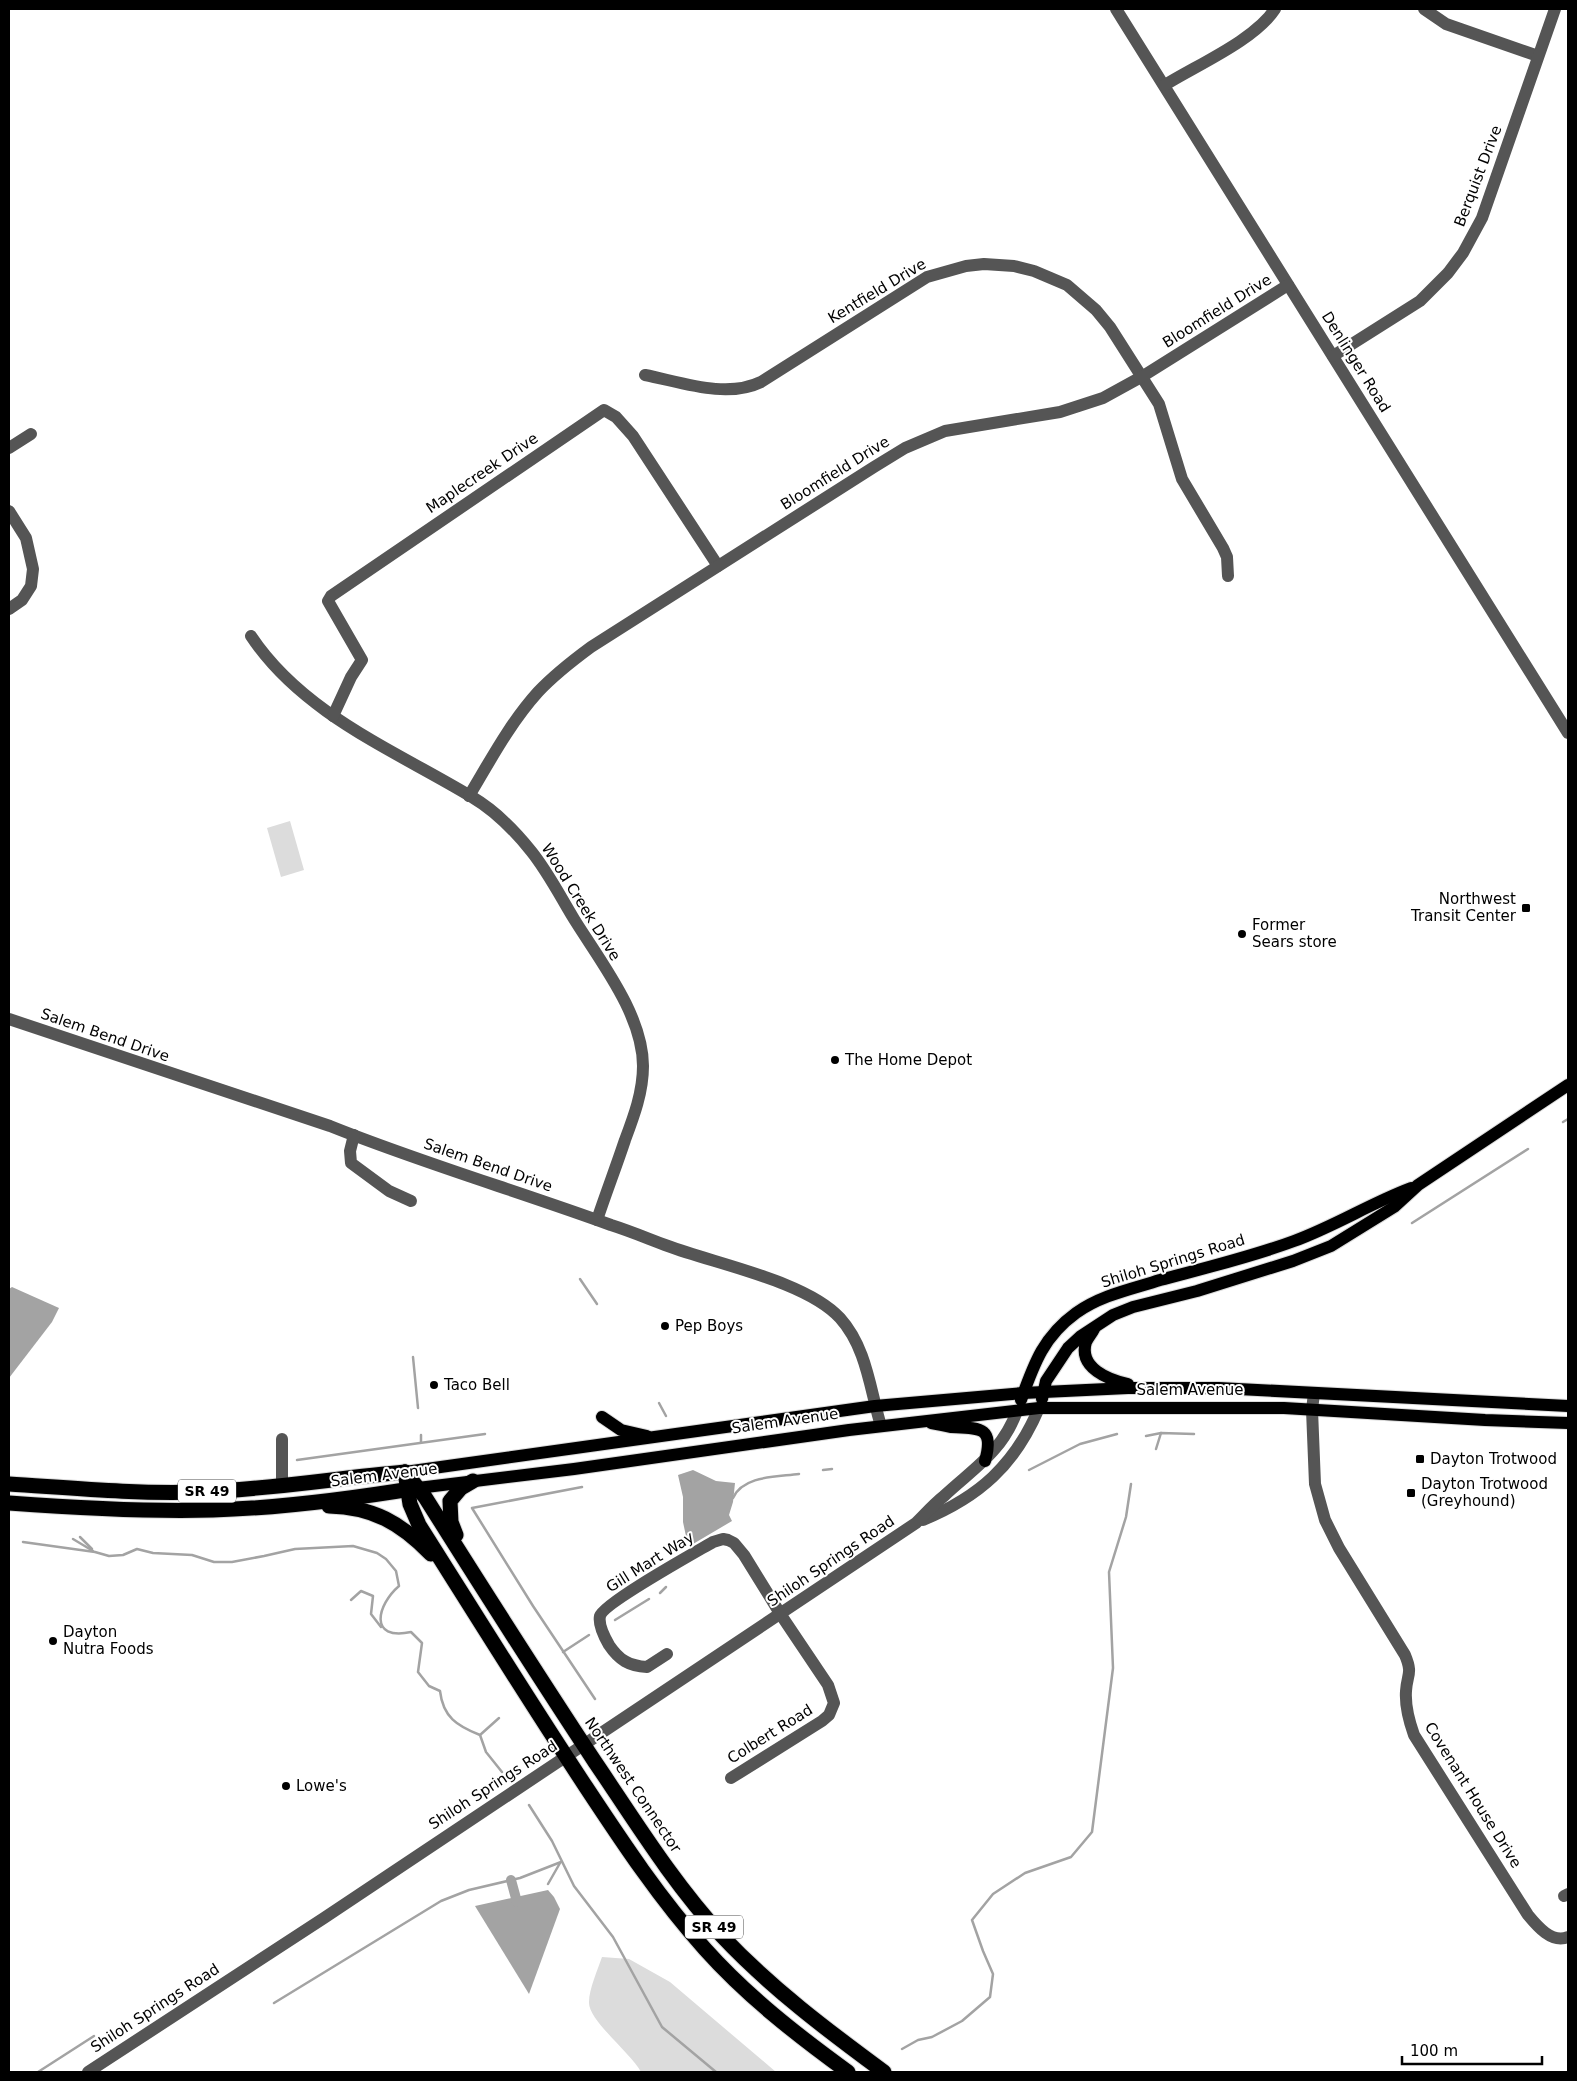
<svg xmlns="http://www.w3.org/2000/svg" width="1577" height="2081" font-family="'DejaVu Sans',sans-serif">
  <rect width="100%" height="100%" fill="#fff"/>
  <!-- green -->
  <g fill="#dcdcdc">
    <polygon points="290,821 304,870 281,877 267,828"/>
    <path d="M602 1957 629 1959 670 1982 776 2072H641C631 2053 588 2020 589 2002 589 1989 598 1969 602 1957Z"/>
  </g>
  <!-- water -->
  <g fill="#a3a3a3">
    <polygon points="12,1287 59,1308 52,1322 9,1378 9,1289"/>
    <polygon points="693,1470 716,1481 735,1483 733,1502 729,1515 732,1521 693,1544 687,1541 683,1522 683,1497 678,1475"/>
    <polygon points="548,1890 554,1897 560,1909 529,1994 475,1906"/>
  </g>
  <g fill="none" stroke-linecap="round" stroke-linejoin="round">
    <!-- stream -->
    <g stroke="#a3a3a3" stroke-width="2.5">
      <polyline points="1563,1122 1568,1119"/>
      <polyline points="1412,1223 1528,1149"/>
      <polyline points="580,1279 597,1304"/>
      <polyline points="413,1357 418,1408"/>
      <polyline points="659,1403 666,1416"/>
      <polyline points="421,1435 421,1442"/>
      <polyline points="1146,1436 1161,1433 1194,1434"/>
      <polyline points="1156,1449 1161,1433"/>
      <polyline points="297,1460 485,1434"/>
      <polyline points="823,1470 832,1469"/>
      <polyline points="1029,1470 1080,1444 1117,1434"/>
      <polyline points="582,1487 472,1508 533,1606 595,1699"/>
      <path d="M733 1498C743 1475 778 1477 799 1474"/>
      <polyline points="80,1537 92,1549"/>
      <polyline points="73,1539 93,1551"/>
      <path d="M23 1542 95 1552 109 1556 123 1555 137 1549 153 1553 192 1555 214 1562H232L264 1556 295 1549 353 1546 377 1553 386 1559 396 1571 399 1586C377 1605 368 1641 411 1632L422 1643 418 1672 429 1686 440 1691C443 1717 457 1726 480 1735L486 1752 502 1772"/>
      <polyline points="660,1593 666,1587"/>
      <polyline points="351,1600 361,1591 373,1596 371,1614 381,1627"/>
      <polyline points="615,1620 649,1599"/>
      <polyline points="563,1652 589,1635"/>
      <polyline points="480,1735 499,1718"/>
      <polyline points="529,1805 552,1841 574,1886 613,1937 662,2027 716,2072"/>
      <polyline points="548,1884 560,1863"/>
      <polyline points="274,2003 441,1901 469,1890 520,1878 561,1862"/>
      <polyline points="902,2049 918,2040 932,2037 962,2021 990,1997 993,1974 983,1951 972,1920 993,1894 1025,1873 1071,1857 1092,1832 1113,1668 1109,1572 1126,1517 1131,1484"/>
      <polyline points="38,2072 94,2036"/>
    </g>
    <!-- canal -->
    <polyline stroke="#a3a3a3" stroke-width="10" points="511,1880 517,1902"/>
    <!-- major casing -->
    <g stroke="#dbdbdb" stroke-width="14">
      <g id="major">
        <path d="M1094 1329C1092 1333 1088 1338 1086 1342 1078 1368 1109 1380 1128 1384"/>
        <polyline points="1042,1399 1046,1381 1068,1348 1081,1336 1113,1315 1133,1307 1197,1291 1293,1261 1331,1246 1394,1207 1418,1185 1568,1085"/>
        <path d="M1021 1400C1034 1364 1043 1337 1076 1313 1101 1295 1132 1289 1160 1280 1205 1268 1251 1257 1294 1241 1335 1226 1371 1203 1411 1188"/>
        <polyline points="602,1417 621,1430 647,1436"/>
        <path d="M931 1423C938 1424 944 1426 951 1427 979 1428 995 1426 985 1461"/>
        <polyline points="405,1472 875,1406 1023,1393 1128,1388 1219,1388 1568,1406"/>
        <polyline points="418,1488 574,1469 849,1430 1039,1408 1284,1408 1485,1420 1568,1423"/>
      </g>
    </g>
    <!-- highway casing -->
    <g stroke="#dbdbdb" stroke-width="17">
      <g id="highway">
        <path d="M405 1472 425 1497C481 1586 537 1674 595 1762 635 1821 673 1883 722 1936 771 1988 827 2030 884 2072"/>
        <path d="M405 1472 410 1504 419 1525C474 1612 529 1701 586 1787 623 1843 660 1899 705 1949 747 1996 797 2035 848 2072"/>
        <path d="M9 1484C72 1488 135 1494 198 1492 267 1490 336 1478 405 1472"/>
        <path d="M9 1503C77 1508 145 1512 213 1510 281 1508 350 1499 417 1488"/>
        <path d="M329 1506C373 1507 401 1523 431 1554"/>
        <polyline points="456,1535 451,1522 450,1501 461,1488 473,1481"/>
      </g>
    </g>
    <!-- minor -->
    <g stroke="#555" stroke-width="12">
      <polyline points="1116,9 1568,733"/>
      <polyline points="1424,9 1446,24 1538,56"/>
      <path d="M1165 85C1197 65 1255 40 1275 9"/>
      <polyline points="1333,356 1420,301 1448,273 1463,253 1482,218 1555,9"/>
      <path d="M645 375C681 382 726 399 761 382L927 277 966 266 984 264 1014 266 1034 271 1067 285 1096 310 1110 327 1159 404 1182 479 1223 548 1227 557 1228 576"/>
      <polyline points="9,448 31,434"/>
      <polyline points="9,511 26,538 33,569 31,586 22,600 9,609"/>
      <path d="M251 636C303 714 394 750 472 797 494 810 515 831 531 851 548 872 560 896 574 919 600 961 643 1015 643 1066 643 1092 634 1116 625 1140 616 1167 606 1193 597 1220"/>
      <polyline points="333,716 351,677 362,660 328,601 331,596 604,410 616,417 633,436 718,566"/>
      <path d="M469 796C490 761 510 723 538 692 554 675 572 661 591 647L874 467 905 448 945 431 1060 412 1103 398 1143 376 1288 285"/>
      <path d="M9 1019 330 1126C422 1163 518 1191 611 1225 630 1231 649 1239 668 1246 716 1264 806 1281 840 1318 867 1348 870 1390 881 1426"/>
      <polyline points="354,1135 350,1151 351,1163 389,1191 411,1201"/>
      <path d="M1314 1393 1312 1410 1315 1484 1325 1520 1339 1548 1405 1655C1413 1674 1407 1674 1406 1691 1405 1705 1409 1721 1414 1735L1528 1915C1537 1926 1552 1944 1568 1937"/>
      <polyline points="282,1439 282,1486"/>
      <path d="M923 1520C979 1497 1015 1465 1039 1408"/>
      <path d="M667 1654 647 1667C629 1666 619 1660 609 1645 605 1638 598 1625 600 1616 604 1603 696 1552 713 1542L723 1539 728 1540 734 1543 744 1555 781 1615 828 1685 834 1703 829 1715 822 1721 731 1778"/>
      <polyline points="1564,1896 1568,1894"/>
      <path d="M88 2072 324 1918 916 1523C925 1514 934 1504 944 1496 974 1468 1002 1452 1017 1411"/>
    </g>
    <!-- major -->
    <use href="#major" stroke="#000" stroke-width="12"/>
    <!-- highway -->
    <use href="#highway" stroke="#000" stroke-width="15"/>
  </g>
  <!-- markers -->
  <g fill="#000" stroke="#fff" stroke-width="2">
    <rect x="1521" y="903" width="10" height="10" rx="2.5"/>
    <circle cx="1242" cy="934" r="5"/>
    <circle cx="835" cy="1060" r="5"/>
    <circle cx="665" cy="1326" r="5"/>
    <circle cx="434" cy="1385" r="5"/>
    <rect x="1415" y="1454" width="10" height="10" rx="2.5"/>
    <rect x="1406" y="1488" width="10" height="10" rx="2.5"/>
    <circle cx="53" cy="1641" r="5"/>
    <circle cx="286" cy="1786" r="5"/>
  </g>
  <g text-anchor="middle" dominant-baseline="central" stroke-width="4" stroke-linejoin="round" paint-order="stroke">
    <!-- shield labels -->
    <g fill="#fff" stroke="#4c4c4c" stroke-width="1">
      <rect x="178" y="1479.5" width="58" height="23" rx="4"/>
      <rect x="685" y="1915.5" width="58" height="23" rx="4"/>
    </g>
    <g font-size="14" font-weight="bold" fill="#000">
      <text x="207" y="1491">SR 49</text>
      <text x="714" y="1927">SR 49</text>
    </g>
    <!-- street labels -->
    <g font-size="15" fill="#000" stroke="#fff">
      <text transform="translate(1478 176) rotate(-69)">Berquist Drive</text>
      <text transform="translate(877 291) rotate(-31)">Kentfield Drive</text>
      <text transform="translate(1217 311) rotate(-32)">Bloomfield Drive</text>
      <text transform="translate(1356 362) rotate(58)">Denlinger Road</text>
      <text transform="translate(482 473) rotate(-34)">Maplecreek Drive</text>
      <text transform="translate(835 473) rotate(-32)">Bloomfield Drive</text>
      <text transform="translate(581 902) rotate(58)">Wood Creek Drive</text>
      <text transform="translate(105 1035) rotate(19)">Salem Bend Drive</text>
      <text transform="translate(488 1165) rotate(19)">Salem Bend Drive</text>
      <text transform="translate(1173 1261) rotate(-17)">Shiloh Springs Road</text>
      <text x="1190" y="1390">Salem Avenue</text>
      <text transform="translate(785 1421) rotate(-8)">Salem Avenue</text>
      <text transform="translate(384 1475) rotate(-7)">Salem Avenue</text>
      <text transform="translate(831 1561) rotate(-34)">Shiloh Springs Road</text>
      <text transform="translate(650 1562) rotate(-32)">Gill Mart Way</text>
      <text transform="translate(770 1734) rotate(-32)">Colbert Road</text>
      <text transform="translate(493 1785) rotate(-33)">Shiloh Springs Road</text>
      <text transform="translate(633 1785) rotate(56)">Northwest Connector</text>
      <text transform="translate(1473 1795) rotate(58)">Covenant House Drive</text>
      <text transform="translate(155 2008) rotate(-33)">Shiloh Springs Road</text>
    </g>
    <!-- poi labels -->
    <g font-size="15" fill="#000" stroke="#fff" text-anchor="start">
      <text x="1516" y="899" text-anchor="end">Northwest<tspan x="1516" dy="17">Transit Center</tspan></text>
      <text x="1252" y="925">Former<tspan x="1252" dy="17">Sears store</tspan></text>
      <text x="845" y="1060">The Home Depot</text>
      <text x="675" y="1326">Pep Boys</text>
      <text x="444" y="1385">Taco Bell</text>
      <text x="1430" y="1459">Dayton Trotwood</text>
      <text x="1421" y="1484">Dayton Trotwood<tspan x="1421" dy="17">(Greyhound)</tspan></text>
      <text x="63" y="1632">Dayton<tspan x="63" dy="17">Nutra Foods</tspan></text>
      <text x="296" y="1786">Lowe's</text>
    </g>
  </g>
  <!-- border -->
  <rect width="1577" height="2081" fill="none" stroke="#000000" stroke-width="20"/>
  <!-- scale -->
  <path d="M1402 2056v8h140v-8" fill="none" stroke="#000000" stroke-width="2.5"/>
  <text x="1410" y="2056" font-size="15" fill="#000000" stroke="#ffffff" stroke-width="4" paint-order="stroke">100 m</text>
</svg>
